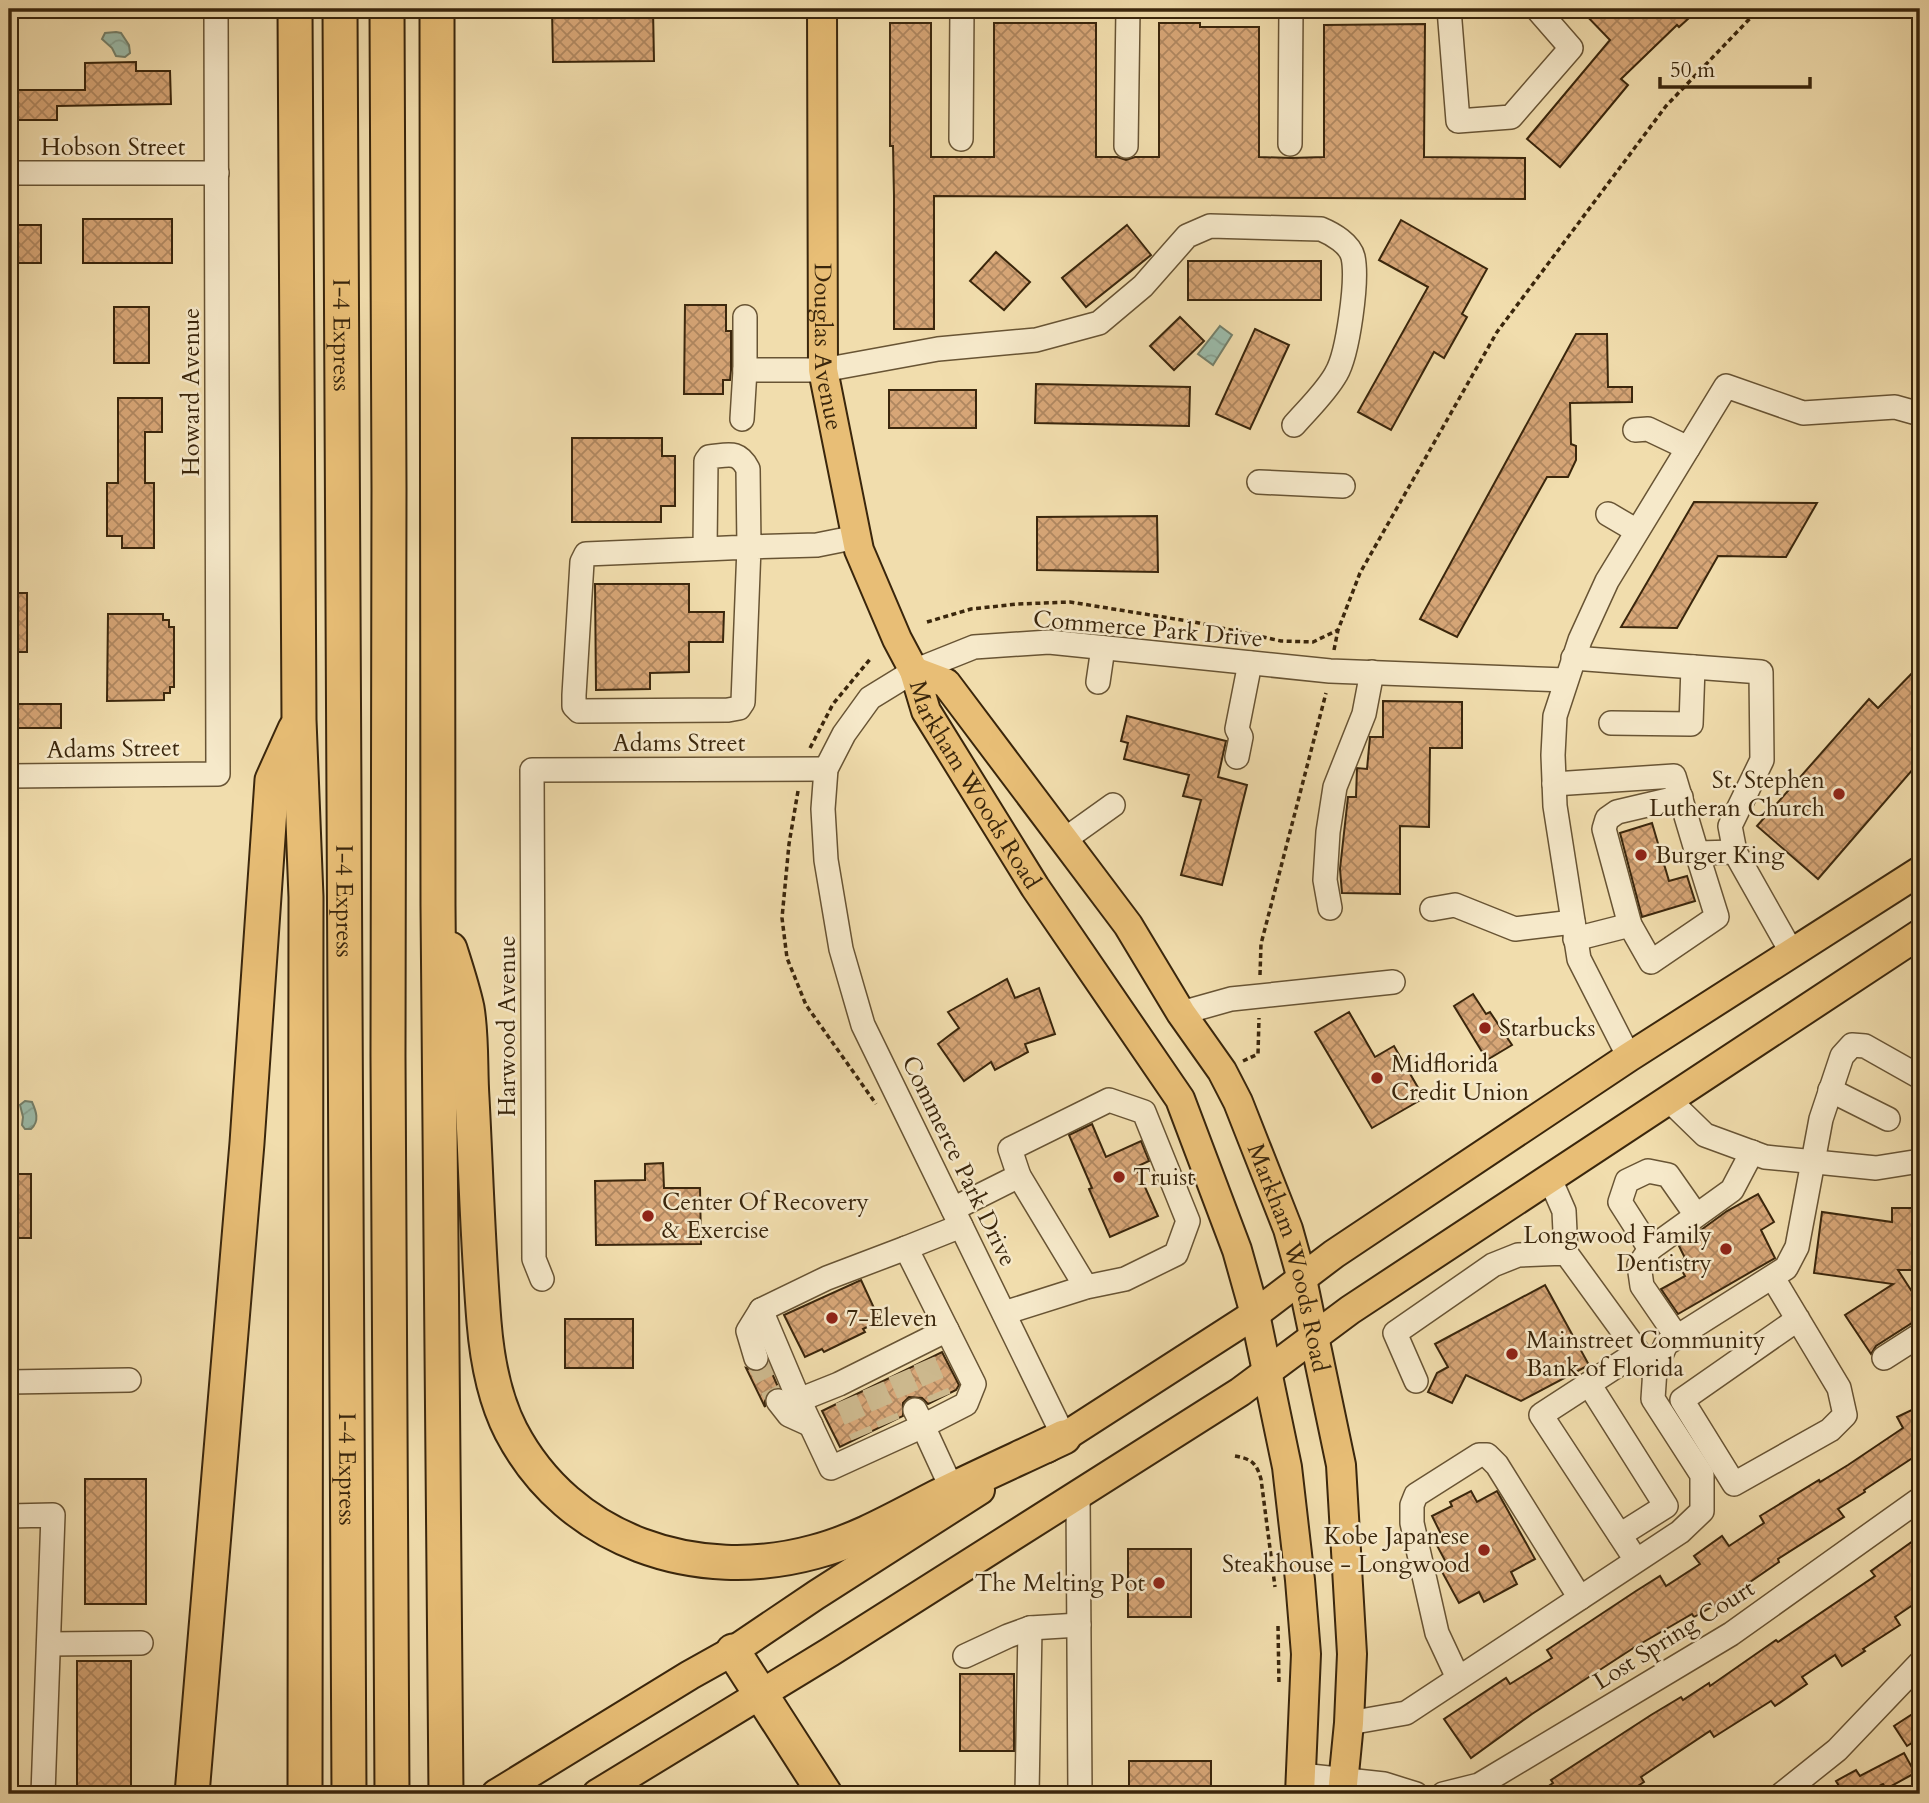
<svg xmlns="http://www.w3.org/2000/svg" width="1929" height="1803" font-family="Cardo,serif">
  <defs>
    <pattern id="water-waves" width="16" height="10" patternUnits="userSpaceOnUse" patternTransform="scale(1.75)"><rect width="16" height="10" fill="#9bbcab"/><path d="M0 5q4-4 8 0t8 0" fill="none" stroke="#86a192"/></pattern>
    <pattern id="building-cross-hatch" width="8" height="8" patternUnits="userSpaceOnUse" patternTransform="scale(1.75)"><rect width="8" height="8" fill="#d7a677"/><path d="M0 0l8 8M0 8l8-8" fill="none" stroke="#af8760"/></pattern>
  </defs>
  <rect width="100%" height="100%" fill="#f1ddad"/>
  <filter id="stains"><feTurbulence type="fractalNoise" baseFrequency=".00286" numOctaves="4"/><feColorMatrix values="0 0 0 0 .2 0 0 0 0 .09 0 0 0 0 .02 0 0 0 .5 -.17"/></filter>
  <radialGradient id="worn" r=".72"><stop offset=".6" stop-color="#630" stop-opacity="0"/><stop offset="1" stop-color="#630" stop-opacity=".3"/></radialGradient>
  <!-- water -->
  <g fill="url(#water-waves)" stroke="#74806b" stroke-width="2">
    <polygon points="116,32 121,33 129,45 130,53 125,57 116,56 112,48 102,39 105,33"/>
    <polygon points="1220,326 1232,335 1213,365 1198,354"/>
    <path d="M25 1101 32 1102C36 1111 40 1121 31 1129H25L22 1125 23 1117 20 1105Z"/>
  </g>
  <!-- building -->
  <g fill="url(#building-cross-hatch)" stroke="#3a260c" stroke-width="2">
    <polygon points="552,9 653,9 654,61 553,62"/>
    <polygon points="1580,9 1699,9 1679,27 1677,25 1621,79 1628,85 1560,167 1527,139 1610,40"/>
    <polygon points="890,23 931,23 931,157 994,157 994,23 1096,23 1096,157 1117,157 1126,160 1135,157 1159,157 1159,23 1200,23 1200,27 1259,27 1259,157 1291,158 1324,157 1324,25 1425,24 1424,157 1525,158 1525,199 934,196 934,329 894,329 894,196 893,146 890,146"/>
    <polygon points="136,62 136,71 170,71 171,104 57,106 57,120 9,120 9,90 85,90 85,63"/>
    <rect x="83" y="219" width="89" height="44"/>
    <polygon points="1401,220 1487,269 1462,314 1467,317 1444,358 1434,352 1391,430 1358,412 1428,287 1379,260"/>
    <rect x="9" y="225" width="32" height="38"/>
    <polygon points="1127,225 1151,255 1086,307 1062,278"/>
    <polygon points="996,252 1030,282 1004,310 970,281"/>
    <rect x="1188" y="261" width="133" height="39"/>
    <polygon points="685,305 726,305 726,331 731,331 731,370 730,380 723,380 723,394 684,394"/>
    <rect x="114" y="307" width="35" height="56"/>
    <polygon points="1180,317 1204,341 1174,370 1150,346"/>
    <polygon points="1255,329 1289,345 1250,429 1216,414"/>
    <polygon points="1576,334 1607,334 1608,387 1632,387 1632,402 1570,403 1571,444 1576,446 1576,460 1568,477 1547,477 1457,637 1420,619"/>
    <polygon points="1036,384 1190,387 1189,426 1035,423"/>
    <rect x="889" y="390" width="87" height="38"/>
    <polygon points="118,398 162,398 162,432 145,432 145,483 154,483 154,548 122,548 122,536 107,536 107,483 118,483"/>
    <polygon points="572,438 662,438 662,456 675,456 675,506 661,506 661,522 572,522"/>
    <polygon points="1694,502 1817,503 1786,557 1718,556 1677,628 1621,627"/>
    <polygon points="1157,516 1158,572 1037,570 1037,517"/>
    <polygon points="595,584 689,584 689,612 724,612 723,642 689,642 689,672 650,673 650,689 596,690"/>
    <rect x="9" y="593" width="18" height="59"/>
    <polygon points="108,614 163,614 163,620 169,620 169,627 174,627 174,687 170,687 170,693 164,693 164,700 107,701"/>
    <polygon points="1920,665 1920,761 1818,879 1757,826 1869,699 1878,708"/>
    <polygon points="1383,701 1462,702 1462,748 1430,748 1429,827 1400,826 1400,894 1342,893 1340,869 1348,797 1356,797 1357,768 1367,769 1370,737 1383,737"/>
    <rect x="9" y="704" width="52" height="24"/>
    <polygon points="1127,716 1226,741 1218,777 1247,785 1222,885 1181,875 1201,800 1183,796 1189,775 1124,759 1128,743 1121,741"/>
    <polygon points="1652,823 1669,881 1687,876 1695,901 1642,917 1620,833"/>
    <polygon points="1007,979 1015,998 1039,988 1055,1034 1025,1044 1028,1052 995,1070 991,1062 964,1081 938,1044 959,1028 948,1012"/>
    <polygon points="1473,994 1486,1014 1490,1012 1512,1045 1487,1060 1454,1006"/>
    <polygon points="1349,1012 1375,1057 1394,1046 1424,1098 1372,1128 1315,1032"/>
    <polygon points="1092,1124 1106,1157 1141,1141 1149,1161 1136,1167 1158,1216 1110,1237 1089,1189 1092,1188 1069,1135"/>
    <polygon points="663,1163 664,1188 700,1188 701,1244 596,1245 595,1181 645,1180 645,1164"/>
    <rect x="9" y="1174" width="22" height="64"/>
    <polygon points="1758,1194 1774,1222 1761,1230 1775,1258 1678,1314 1661,1289 1685,1276 1677,1262 1685,1258 1679,1246 1727,1211"/>
    <polygon points="1892,1208 1920,1208 1920,1270 1898,1270 1920,1304 1920,1321 1912,1323 1876,1346 1871,1354 1845,1315 1893,1284 1814,1273 1822,1212 1892,1222"/>
    <polygon points="861,1280 880,1321 863,1329 865,1332 824,1352 822,1349 805,1357 784,1315"/>
    <polygon points="1545,1285 1589,1365 1521,1401 1466,1375 1452,1403 1428,1392 1437,1373 1448,1367 1435,1344"/>
    <rect x="565" y="1319" width="68" height="49"/>
    <polygon points="942,1352 959,1385 956,1390 928,1404 922,1398 909,1397 903,1403 903,1416 840,1447 822,1411"/>
    <polygon points="768,1364 778,1387 770,1390 765,1395 765,1407 746,1368 759,1372"/>
    <polygon points="1920,1406 1920,1453 1864,1490 1865,1492 1838,1509 1844,1517 1778,1559 1779,1562 1724,1600 1694,1617 1692,1614 1635,1647 1532,1714 1471,1758 1444,1719 1506,1678 1510,1684 1552,1658 1547,1650 1636,1591 1660,1576 1666,1586 1700,1564 1694,1556 1722,1536 1729,1546 1764,1523 1760,1516 1819,1480 1820,1482 1848,1465 1903,1428 1897,1417"/>
    <rect x="85" y="1479" width="61" height="125"/>
    <polygon points="1471,1491 1477,1502 1497,1491 1535,1559 1511,1572 1517,1584 1484,1602 1479,1592 1459,1603 1441,1570 1448,1566 1434,1540 1442,1536 1432,1516 1452,1506 1450,1502"/>
    <polygon points="1920,1536 1920,1600 1895,1617 1900,1625 1863,1649 1865,1651 1842,1666 1835,1655 1802,1677 1807,1684 1775,1706 1771,1701 1714,1737 1710,1731 1641,1777 1644,1782 1625,1794 1537,1794 1553,1783 1551,1780 1651,1715 1681,1697 1683,1700 1709,1683 1710,1686 1776,1640 1778,1642 1875,1576 1871,1571"/>
    <rect x="1128" y="1549" width="63" height="68"/>
    <rect x="77" y="1661" width="54" height="133"/>
    <rect x="960" y="1674" width="54" height="77"/>
    <polygon points="1920,1709 1920,1738 1907,1746 1894,1726"/>
    <polygon points="1904,1753 1915,1773 1886,1789 1883,1784 1863,1794 1844,1794 1836,1781 1856,1770 1860,1776"/>
    <rect x="1129" y="1761" width="82" height="33"/>
  </g>
  <g fill="none" stroke-linecap="round" stroke-linejoin="round">
    <!-- minor-tunnel -->
    <g stroke="#ccb88d" stroke-width="23" stroke-dasharray="23 11" stroke-linecap="butt">
      <polyline points="756,1358 778,1401"/>
      <polyline points="924,1361 940,1398"/>
      <polyline points="899,1373 915,1410"/>
      <polyline points="873,1386 889,1423"/>
      <polyline points="846,1399 862,1436"/>
    </g>
    <!-- minor casing -->
    <g stroke="#685434" stroke-width="26">
      <g id="minor">
        <polyline points="1449,9 1458,121 1511,117 1571,48 1537,9"/>
        <polyline points="961,139 962,9"/>
        <polyline points="1290,144 1291,9"/>
        <polyline points="1126,146 1128,9"/>
        <polyline points="9,173 217,173"/>
        <path d="M745 370H823L938 349 1036 340 1099 323 1143 286 1187 236 1210 226 1321 229C1333 234 1350 244 1353 257 1358 280 1348 354 1336 374 1326 392 1308 409 1294 425"/>
        <polyline points="742,419 745,370 745,317"/>
        <polyline points="1635,430 1648,429 1688,448"/>
        <polyline points="1259,482 1343,486"/>
        <polyline points="1608,514 1637,531"/>
        <path d="M705 549 586 554 582 562 574 695V706L579 711 728 710 739 708 743 702 749 547 705 549 706 461 709 457C729 455 738 450 748 469L749 547 817 545 857 537"/>
        <polyline points="1573,658 1761,672 1762,760 1730,826 1735,852 1792,953"/>
        <polyline points="1098,682 1103,648"/>
        <polyline points="1611,723 1691,724 1693,667"/>
        <polyline points="1237,757 1241,737 1237,729 1250,663"/>
        <polyline points="9,776 218,774 216,9"/>
        <polyline points="1554,784 1674,776 1697,853"/>
        <polyline points="1681,797 1617,812 1607,819 1604,829 1630,925 1651,962 1717,917 1697,853 1735,852"/>
        <polyline points="1064,840 1113,805"/>
        <polyline points="1330,908 1325,880 1328,832 1335,787 1364,714 1372,672"/>
        <polyline points="1432,909 1455,905 1515,929 1573,922"/>
        <polyline points="1575,939 1630,925"/>
        <polyline points="1181,1013 1231,999 1393,982"/>
        <polyline points="1629,1057 1579,959 1555,806 1553,755 1555,716 1580,640 1607,581 1726,386 1803,413 1895,407 1920,414"/>
        <polyline points="1830,1090 1888,1119"/>
        <polyline points="1669,1100 1705,1135 1765,1157 1876,1168 1920,1161"/>
        <polyline points="1550,1179 1564,1211 1566,1253"/>
        <polyline points="953,1209 1019,1176"/>
        <polyline points="906,1248 827,1278 761,1310 799,1400 831,1468 923,1426 915,1410"/>
        <polyline points="1650,1249 1620,1202 1627,1181 1648,1171 1668,1175 1696,1215"/>
        <polyline points="1773,1278 1839,1388 1845,1415 1830,1430 1734,1484 1682,1400 1798,1319"/>
        <polyline points="542,1279 534,1259 532,770 826,769"/>
        <polyline points="1004,1313 1086,1287 1125,1279 1176,1254 1188,1221 1144,1112 1109,1100 1010,1149 1019,1176 1086,1287"/>
        <polyline points="1677,1337 1642,1286 1639,1265 1650,1249 1732,1190 1752,1152"/>
        <polyline points="756,1358 748,1331 761,1310"/>
        <polyline points="1884,1358 1920,1335"/>
        <polyline points="1416,1381 1395,1333 1493,1265 1518,1255 1566,1253 1654,1374"/>
        <polyline points="9,1382 129,1380"/>
        <polyline points="1589,1384 1666,1506 1620,1535"/>
        <polyline points="799,1400 839,1384 947,1330"/>
        <polyline points="778,1401 789,1415 811,1425"/>
        <polyline points="1064,1437 863,1025 841,949 826,860 823,809 826,769 844,734 870,698 914,671 974,647 1049,642 1330,671 1566,680"/>
        <polyline points="1078,1495 1080,1794"/>
        <polyline points="958,1502 923,1426 966,1404 974,1384 906,1248 961,1226"/>
        <polyline points="9,1516 53,1515 43,1794"/>
        <polyline points="1636,1560 1541,1415 1638,1352"/>
        <polyline points="50,1644 141,1643"/>
        <polyline points="965,1656 1008,1636 1030,1628 1079,1625"/>
        <polyline points="1458,1678 1437,1633 1412,1523 1412,1505 1416,1495 1479,1455 1487,1455 1497,1465 1580,1598"/>
        <polyline points="1349,1723 1406,1713 1680,1532 1702,1511 1702,1475 1653,1399 1655,1369 1666,1344 1786,1268 1797,1247 1821,1119 1842,1056 1852,1045 1865,1046 1920,1077"/>
        <polyline points="1301,1775 1384,1784 1416,1794"/>
        <polyline points="1027,1794 1030,1628"/>
        <polyline points="1443,1794 1479,1785 1731,1634 1920,1499"/>
        <polyline points="1782,1794 1837,1750 1920,1663"/>
      </g>
    </g>
    <!-- major casing -->
    <g stroke="#3a260c" stroke-width="32">
      <g id="major">
        <path id="s1" d="M822 9 823 370 859 550 897 639 914 671 926 711 1035 887 1180 1099 1237 1250 1255 1314 1287 1467 1300 1580 1306 1654 1300 1794"/>
        <path id="s2" d="M914 671 946 683 1128 925 1181 1013 1222 1071 1238 1102 1288 1229 1302 1279 1341 1465 1352 1654 1349 1723 1342 1794"/>
        <polyline points="1047,1448 1255,1314 1334,1254 1629,1057 1920,871"/>
        <polyline points="496,1794 690,1675 733,1651 816,1595 980,1490"/>
        <polyline points="597,1794 830,1652 1240,1392 1350,1310 1920,934"/>
      </g>
    </g>
    <!-- highway casing -->
    <g stroke="#3a260c" stroke-width="37">
      <g id="highway">
        <polyline points="295,9 299,720 306,897 305,1794"/>
        <path id="s3" d="M340 9 349 1794"/>
        <polyline points="387,9 389,488 388,1056 392,1794"/>
        <polyline points="437,9 438,906 446,1794"/>
        <path d="M450 949C456 968 463 989 467 1008 472 1037 470 1069 472 1098 476 1173 478 1248 484 1322 487 1359 494 1398 511 1431 569 1542 697 1584 814 1552 857 1541 898 1517 937 1497 979 1476 1022 1457 1064 1437"/>
        <polyline points="733,1651 825,1794"/>
        <polyline points="192,1794 247,1143 272,780 295,729"/>
      </g>
    </g>
    <!-- path -->
    <g stroke="#3a260c" stroke-width="3.5" stroke-dasharray="5 3.5" stroke-linecap="butt">
      <polyline points="927,622 971,609 1018,604 1070,602 1194,622 1281,641 1313,642 1338,630"/>
      <polyline points="1334,650 1338,630 1360,573 1497,332 1666,106 1759,9"/>
      <polyline points="810,748 833,704 871,658"/>
      <polyline points="798,791 789,844 782,918 787,958 806,1005 876,1104"/>
      <polyline points="1260,975 1261,944 1326,693"/>
      <polyline points="1243,1061 1258,1054 1259,1018"/>
      <path d="M1235 1456C1251 1459 1256 1462 1261 1479L1275 1587"/>
      <polyline points="1278,1626 1279,1685"/>
    </g>
    <!-- minor -->
    <use href="#minor" stroke="#f6e9ca" stroke-width="23"/>
    <!-- major -->
    <use href="#major" stroke="#e8be76" stroke-width="28"/>
    <!-- highway -->
    <use href="#highway" stroke="#e8be76" stroke-width="33"/>
  </g>
  <!-- markers -->
  <g fill="#8f2418" stroke="#f6e9ca" stroke-width="2.5">
    <circle cx="1839" cy="794" r="7"/>
    <circle cx="1641" cy="855" r="7"/>
    <circle cx="1485" cy="1028" r="7"/>
    <circle cx="1377" cy="1078" r="7"/>
    <circle cx="1119" cy="1177" r="7"/>
    <circle cx="648" cy="1216" r="7"/>
    <circle cx="1726" cy="1249" r="7"/>
    <circle cx="832" cy="1318" r="7"/>
    <circle cx="1512" cy="1354" r="7"/>
    <circle cx="1484" cy="1550" r="7"/>
    <circle cx="1159" cy="1583" r="7"/>
  </g>
  <g text-anchor="middle" dominant-baseline="central" stroke-width="5" stroke-linejoin="round" paint-order="stroke">
    <!-- street labels -->
    <g font-size="24" fill="#3a260c" stroke="#f6e9ca">
      <text x="113" y="147">Hobson Street</text>
      <text stroke="none"><textPath href="#s3" startOffset="326">I-4 Express</textPath></text>
      <text stroke="none"><textPath href="#s1" startOffset="338">Douglas Avenue</textPath></text>
      <text transform="translate(191 392) rotate(-90)">Howard Avenue</text>
      <text transform="translate(1148 629) rotate(5)">Commerce Park Drive</text>
      <text x="679" y="743">Adams Street</text>
      <text transform="translate(113 749) rotate(-1)">Adams Street</text>
      <text stroke="none"><textPath href="#s1" startOffset="807">Markham Woods Road</textPath></text>
      <text stroke="none"><textPath href="#s3" startOffset="892">I-4 Express</textPath></text>
      <text transform="translate(507 1026) rotate(-90)">Harwood Avenue</text>
      <text transform="translate(959 1161) rotate(64)">Commerce Park Drive</text>
      <text stroke="none"><textPath href="#s2" startOffset="710">Markham Woods Road</textPath></text>
      <text stroke="none"><textPath href="#s3" startOffset="1460">I-4 Express</textPath></text>
      <text transform="translate(1674 1635) rotate(-32)">Lost Spring Court</text>
    </g>
    <!-- poi labels -->
    <g font-size="24" fill="#3a260c" stroke="#f6e9ca" text-anchor="start">
      <text x="1825" y="780" text-anchor="end">St. Stephen<tspan x="1825" dy="28">Lutheran Church</tspan></text>
      <text x="1655" y="855">Burger King</text>
      <text x="1499" y="1028">Starbucks</text>
      <text x="1391" y="1064">Midflorida<tspan x="1391" dy="28">Credit Union</tspan></text>
      <text x="1133" y="1177">Truist</text>
      <text x="662" y="1202">Center Of Recovery<tspan x="662" dy="28">&amp; Exercise</tspan></text>
      <text x="1712" y="1235" text-anchor="end">Longwood Family<tspan x="1712" dy="28">Dentistry</tspan></text>
      <text x="846" y="1318">7-Eleven</text>
      <text x="1526" y="1340">Mainstreet Community<tspan x="1526" dy="28">Bank of Florida</tspan></text>
      <text x="1470" y="1536" text-anchor="end">Kobe Japanese<tspan x="1470" dy="28">Steakhouse - Longwood</tspan></text>
      <text x="1145" y="1583" text-anchor="end">The Melting Pot</text>
    </g>
  </g>
  <!-- margin -->
  <rect width="1929" height="1803" fill="none" stroke="#f1ddad" stroke-width="35"/>
  <rect x="10" y="10" width="1908" height="1782" fill="none" stroke="#3a260c" stroke-width="3.5"/>
  <rect x="18" y="18" width="1894" height="1768" fill="none" stroke="#3a260c" stroke-width="2"/>
  <!-- scale -->
  <path d="M1660 77v10h150v-10" fill="none" stroke="#3a260c" stroke-width="3.5"/>
  <text x="1670" y="77" font-size="21" fill="#3a260c" stroke="#f6e9ca" stroke-width="5" paint-order="stroke">50 m</text>
  <rect width="100%" height="100%" filter="url(#stains)"/>
  <rect width="100%" height="100%" fill="url(#worn)"/>
</svg>
